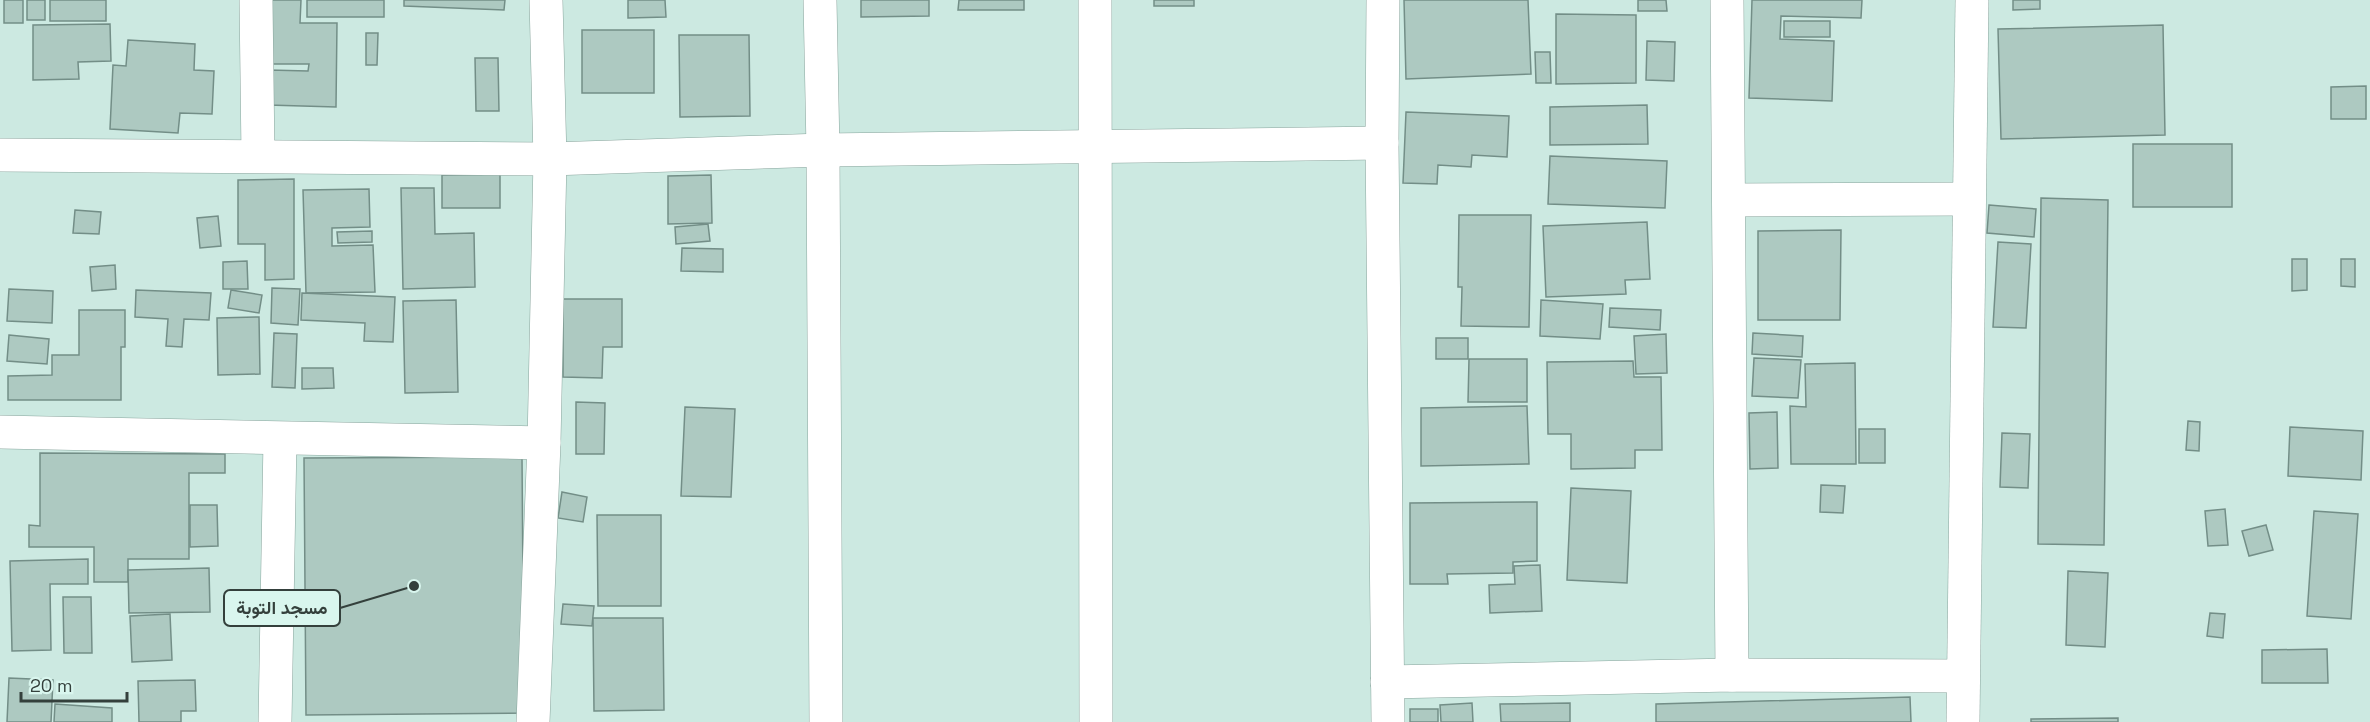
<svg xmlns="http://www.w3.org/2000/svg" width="2370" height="722" font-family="'Space Grotesk',Vazirmatn,sans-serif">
  <rect width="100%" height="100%" fill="#cce9e1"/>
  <!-- building -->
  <g fill="#adc9c1" stroke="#738e87" stroke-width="1.5">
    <rect x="4" y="0" width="19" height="23"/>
    <rect x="27" y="0" width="18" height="20"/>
    <rect x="50" y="0" width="56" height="21"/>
    <polygon points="271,0 301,0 300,23 337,23 336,107 268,105 269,70 308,71 309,64 270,64"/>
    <rect x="307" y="0" width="77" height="17"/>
    <polygon points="404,0 505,0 504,10 404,6"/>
    <polygon points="628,0 665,0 666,17 628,18"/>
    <polygon points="861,0 929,0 929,16 861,17"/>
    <polygon points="959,0 1024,0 1024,10 958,10"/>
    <rect x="1154" y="0" width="40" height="6"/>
    <polygon points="1404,0 1528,0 1531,74 1406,79"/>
    <polygon points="1638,0 1666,0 1667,11 1638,11"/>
    <polygon points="1752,0 1862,0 1861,18 1781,16 1780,39 1834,41 1832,101 1749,98"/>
    <polygon points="2013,0 2040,0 2040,9 2013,10"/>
    <polygon points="1556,14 1636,15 1636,83 1556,84"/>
    <rect x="1784" y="21" width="46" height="16"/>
    <polygon points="110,24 111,61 78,62 79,79 33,80 33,25"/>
    <polygon points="2163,25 2165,135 2001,139 1998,29"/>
    <rect x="582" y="30" width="72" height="63"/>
    <polygon points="366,33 378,33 377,65 366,65"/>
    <polygon points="679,35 749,35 750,116 680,117"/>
    <polygon points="128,40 195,44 194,70 214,71 212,114 180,113 178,133 110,129 113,65 126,66"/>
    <polygon points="1647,41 1675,42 1674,81 1646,80"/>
    <polygon points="1535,52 1550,52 1551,83 1536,83"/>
    <polygon points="475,58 498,58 499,111 476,111"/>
    <polygon points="2366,86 2366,119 2331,119 2331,87"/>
    <polygon points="1647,105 1648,144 1550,145 1550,107"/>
    <polygon points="1406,112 1509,116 1507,157 1472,155 1471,167 1438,165 1437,184 1403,183"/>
    <rect x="2133" y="144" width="99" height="63"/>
    <polygon points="1550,156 1667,161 1665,208 1548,204"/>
    <polygon points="500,174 500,208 442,208 442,175"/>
    <polygon points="711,175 712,223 668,224 668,176"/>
    <polygon points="294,179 294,279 265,280 265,244 238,244 238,180"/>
    <polygon points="401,188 434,188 435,234 474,233 475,287 403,289"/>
    <polygon points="369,189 370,227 332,228 332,246 373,245 375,292 306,293 303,190"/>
    <polygon points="2041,198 2108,200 2104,545 2038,544"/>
    <polygon points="1989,205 2036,209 2034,237 1987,233"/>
    <polygon points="75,210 101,212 99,234 73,233"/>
    <polygon points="1459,215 1531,215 1529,327 1461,326 1462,287 1458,287"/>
    <polygon points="218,216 221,246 200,248 197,218"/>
    <polygon points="1647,222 1650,279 1625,280 1626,294 1546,297 1543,226"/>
    <polygon points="708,224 710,241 676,244 675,227"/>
    <polygon points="1841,230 1840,320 1758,320 1758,231"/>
    <polygon points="372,231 372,242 338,243 337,232"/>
    <polygon points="1998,242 2031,244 2026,328 1993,327"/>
    <polygon points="682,248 723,249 723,272 681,271"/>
    <polygon points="2292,259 2307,259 2307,290 2292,291"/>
    <polygon points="2341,259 2355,259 2355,287 2341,286"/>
    <polygon points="247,261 248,289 223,289 223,262"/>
    <polygon points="115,265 116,289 92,291 90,267"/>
    <polygon points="272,288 300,289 298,325 271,323"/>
    <polygon points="9,289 53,291 52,323 7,321"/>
    <polygon points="136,290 211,293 209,320 184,319 182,347 166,346 168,319 135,317"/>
    <polygon points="231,290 262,295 259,313 228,308"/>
    <polygon points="302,293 395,297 393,342 364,341 365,323 301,320"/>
    <polygon points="563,299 622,299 622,347 603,347 602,378 563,377"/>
    <polygon points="456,300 458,392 405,393 403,301"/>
    <polygon points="1541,300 1603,304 1600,339 1540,336"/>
    <polygon points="1610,308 1661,310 1660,330 1609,327"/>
    <polygon points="79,310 125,310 125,347 121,347 121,400 8,400 8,376 52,375 52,355 79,355"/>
    <polygon points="259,317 260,374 218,375 217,318"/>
    <polygon points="274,333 297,334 295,388 272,387"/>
    <polygon points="1753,333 1803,336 1802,357 1752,354"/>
    <polygon points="1666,334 1667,373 1636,374 1634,336"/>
    <polygon points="9,335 49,339 47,364 7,361"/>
    <rect x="1436" y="338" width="32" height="21"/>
    <polygon points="1754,358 1801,360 1798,398 1752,396"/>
    <polygon points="1469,359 1527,359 1527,402 1468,402"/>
    <polygon points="1633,361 1634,377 1661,377 1662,450 1635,450 1635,468 1571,469 1571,434 1548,434 1547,362"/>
    <polygon points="1855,363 1856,464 1791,464 1790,406 1806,407 1805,364"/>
    <polygon points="302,368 333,368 334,388 302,389"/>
    <polygon points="576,402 605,403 604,454 576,454"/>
    <polygon points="1527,406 1529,464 1421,466 1421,408"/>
    <polygon points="685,407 735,409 731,497 681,496"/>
    <polygon points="1777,412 1778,468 1750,469 1749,413"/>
    <polygon points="2188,421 2200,422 2199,451 2186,450"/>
    <polygon points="2290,427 2363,431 2361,480 2288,476"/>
    <rect x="1859" y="429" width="26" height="34"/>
    <polygon points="2002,433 2030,434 2028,488 2000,487"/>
    <polygon points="40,453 225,454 225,473 189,473 189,559 128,559 128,582 94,582 94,547 29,547 29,525 40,526"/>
    <polygon points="522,457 524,713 306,715 304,458"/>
    <polygon points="1821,485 1845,486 1843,513 1820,512"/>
    <polygon points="1571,488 1631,491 1627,583 1567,580"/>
    <polygon points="562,492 587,497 583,522 558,518"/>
    <polygon points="1537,502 1537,561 1513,562 1513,573 1447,574 1448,584 1410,584 1410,503"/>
    <polygon points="190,505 217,505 218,546 190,547"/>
    <polygon points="2225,509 2228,545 2208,546 2205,511"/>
    <polygon points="2314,511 2358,514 2351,619 2307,616"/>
    <polygon points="597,515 661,515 661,606 598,606"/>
    <polygon points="2266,525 2273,550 2249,556 2242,531"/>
    <polygon points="88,559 88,584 50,584 51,650 12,651 10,561"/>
    <polygon points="1540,565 1542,611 1490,613 1489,585 1515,584 1514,566"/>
    <polygon points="209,568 210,612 129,613 128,570"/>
    <polygon points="2068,571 2108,573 2105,647 2066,645"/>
    <polygon points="63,597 91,597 92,653 64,653"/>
    <polygon points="563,604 594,606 592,626 561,624"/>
    <polygon points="2210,613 2225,614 2223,638 2207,636"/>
    <polygon points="170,614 172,660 132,662 130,616"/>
    <polygon points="593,618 663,618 664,710 594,711"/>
    <polygon points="2327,649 2328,683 2262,683 2262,650"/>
    <polygon points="9,678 53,680 51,722 7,722"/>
    <polygon points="195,680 196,711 181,711 181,722 139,722 138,681"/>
    <polygon points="1910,697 1911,722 1656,722 1656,704"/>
    <polygon points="1472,703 1473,722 1441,722 1440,705"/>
    <polygon points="1570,703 1570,722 1501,722 1500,704"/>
    <polygon points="55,704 112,708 112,722 54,722"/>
    <rect x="1410" y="709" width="28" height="13"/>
    <polygon points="2118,718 2118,722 2031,722 2031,719"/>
  </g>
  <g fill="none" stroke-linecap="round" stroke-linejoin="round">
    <!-- minor casing -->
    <g stroke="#89a59d" stroke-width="34">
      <g id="minor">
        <polyline points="256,0 258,156"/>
        <polyline points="820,0 823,150 826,722"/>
        <polyline points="1095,0 1096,722"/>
        <polyline points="1383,0 1382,143 1388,722"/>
        <polyline points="1727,0 1732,675"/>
        <polyline points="0,155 550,159 823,150 1382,143"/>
        <polyline points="1729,200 1969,199"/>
        <polyline points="0,432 544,443"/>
        <polyline points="1387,682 1732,675 1963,676"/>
        <polyline points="275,722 280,439"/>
        <polyline points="533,722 544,443 550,159 546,0"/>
        <polyline points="1963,722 1972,0"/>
      </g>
    </g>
    <!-- minor -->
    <use href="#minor" stroke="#fff" stroke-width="33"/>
  </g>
  <!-- callouts -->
  <path fill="none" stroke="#34403c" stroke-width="2" d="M414 586L340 608"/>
  <circle fill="#34403c" stroke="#d9f6ee" stroke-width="2" cx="414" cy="586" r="6"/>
  <rect fill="#d9f6ee" stroke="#34403c" stroke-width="2" x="224" y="590" width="116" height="36" rx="6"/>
  <g font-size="18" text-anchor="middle" font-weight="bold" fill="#34403c">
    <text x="282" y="614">مسجد التوبة</text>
  </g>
  <!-- scale -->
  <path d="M21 692v9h106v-9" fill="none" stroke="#34403c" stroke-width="3"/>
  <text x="30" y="692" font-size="18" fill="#34403c" stroke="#d9f6ee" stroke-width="4.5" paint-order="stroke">20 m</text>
</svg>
